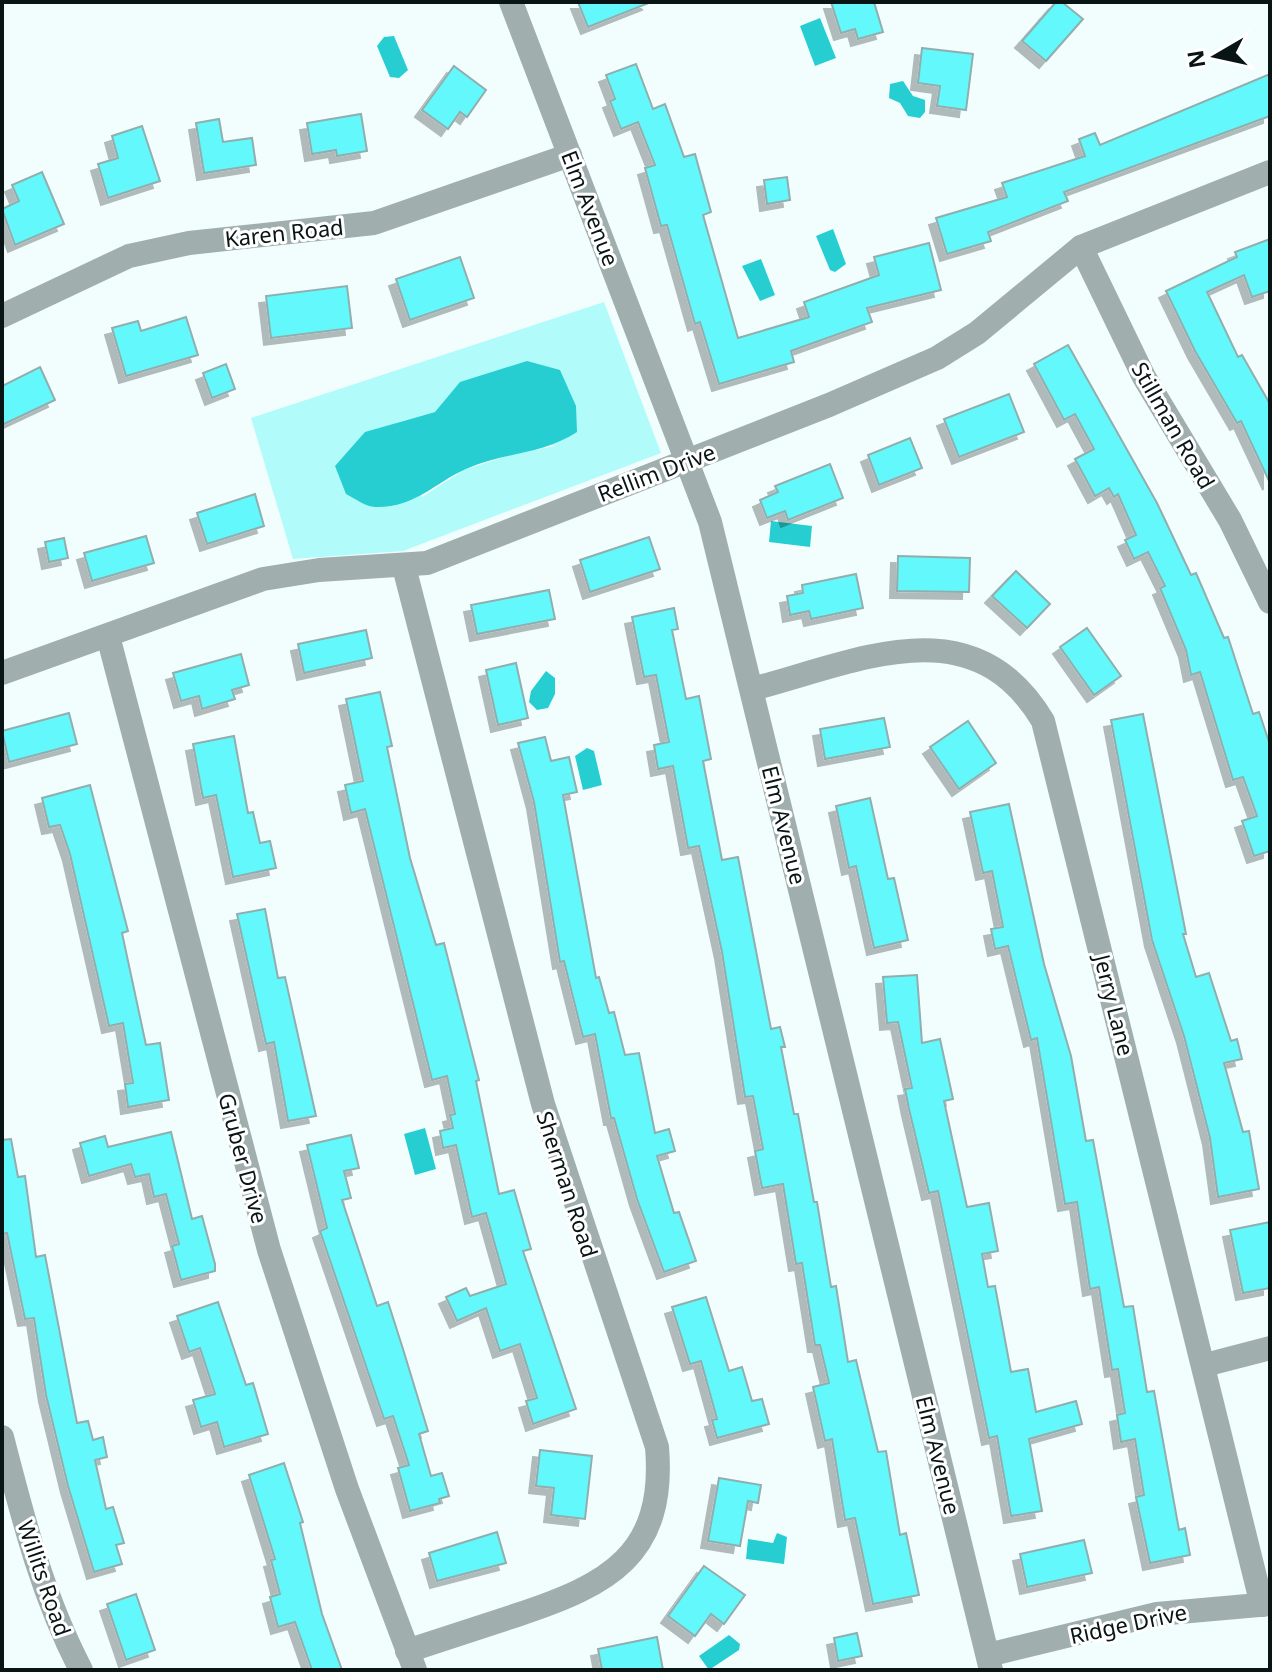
<svg xmlns="http://www.w3.org/2000/svg" width="1272" height="1672" font-family="'Noto Sans',sans-serif">
  <defs>
    <filter id="shadow"><feDropShadow dx="-7" dy="7" stdDeviation="0" flood-color="#0004"/></filter>
  </defs>
  <rect width="100%" height="100%" fill="#f2fefe"/>
  <!-- green -->
  <path fill="#b1fbfb" fill-rule="evenodd" d="M604 302 661 453 403 551 293 559 251 418ZM435 412 555 446 510 455 464 470 422 497 395 423Z"/>
  <!-- water -->
  <g fill="#26ced1">
    <polygon points="820,18 836,58 815,66 800,26"/>
    <polygon points="394,36 408,70 399,78 390,77 377,46 384,37"/>
    <polygon points="903,81 913,96 925,100 925,112 920,118 908,116 900,103 889,98 890,84"/>
    <polygon points="833,229 846,264 835,272 830,270 816,236"/>
    <polygon points="761,259 775,295 760,301 742,266"/>
    <path d="M527 361 560 370 576 406 577 432C542 455 504 452 466 469 434 483 415 508 375 507 366 507 354 498 346 494L335 466 365 432 435 412 460 382Z"/>
    <polygon points="771,521 812,526 810,547 769,542"/>
    <polygon points="546,671 555,678 555,694 548,708 537,710 529,702 531,691"/>
    <polygon points="587,748 594,751 602,785 583,790 575,756"/>
    <polygon points="425,1128 436,1169 415,1175 404,1134"/>
    <polygon points="777,1533 787,1537 784,1564 746,1559 748,1539 773,1543"/>
    <polygon points="729,1635 740,1644 739,1650 709,1670 699,1656"/>
  </g>
  <!-- building -->
  <g fill="#63f8fb" stroke="#91aeae" stroke-width="2" filter="url(#shadow)">
    <polygon points="578,2 648,2 649,3 588,27"/>
    <polygon points="831,2 874,2 883,32 858,39 855,29 841,33"/>
    <polygon points="1056,2 1062,2 1083,19 1046,61 1022,41"/>
    <polygon points="922,48 973,54 966,110 937,106 940,86 918,83"/>
    <polygon points="636,64 653,109 665,104 684,157 695,154 711,212 703,215 738,338 809,317 804,302 879,275 874,257 929,243 941,290 867,308 872,322 791,351 794,362 719,384 700,322 695,324 667,225 661,226 645,168 655,165 638,122 621,129 610,101 615,99 606,75"/>
    <polygon points="454,66 486,90 467,117 460,112 448,129 422,110"/>
    <polygon points="1270,74 1270,116 1064,192 1068,201 988,232 991,241 947,254 936,218 1007,197 1002,183 1085,156 1079,139 1095,133 1100,145"/>
    <polygon points="361,114 367,151 337,156 336,150 312,154 307,123"/>
    <polygon points="219,119 223,142 252,138 256,165 204,173 196,123"/>
    <polygon points="142,126 160,181 108,198 98,164 118,158 112,136"/>
    <polygon points="42,172 64,224 15,245 2,209 19,201 12,185"/>
    <polygon points="787,177 790,200 767,204 764,180"/>
    <polygon points="1270,239 1270,291 1252,297 1244,275 1207,292 1238,357 1242,355 1270,404 1270,483 1241,421 1237,423 1195,351 1166,291 1237,257 1235,252"/>
    <polygon points="460,257 474,298 410,320 396,279"/>
    <polygon points="347,286 352,328 271,338 266,296"/>
    <polygon points="186,317 198,355 126,376 112,328 138,321 141,331"/>
    <polygon points="1068,345 1157,503 1191,575 1196,573 1224,638 1228,637 1253,714 1259,712 1270,745 1270,851 1254,856 1242,821 1257,816 1243,777 1233,780 1200,672 1191,675 1186,650 1160,588 1165,586 1148,552 1134,559 1125,540 1136,535 1118,494 1114,497 1109,488 1095,496 1075,459 1094,449 1075,414 1064,420 1034,364"/>
    <polygon points="226,364 235,389 212,398 203,373"/>
    <polygon points="40,367 55,400 2,425 2,386"/>
    <polygon points="1009,394 1024,432 959,457 944,419"/>
    <polygon points="910,438 922,468 879,485 868,455"/>
    <polygon points="830,464 843,498 788,520 785,511 767,518 760,500 778,492 775,486"/>
    <polygon points="255,494 264,526 207,544 197,513"/>
    <polygon points="146,536 154,563 92,581 84,553"/>
    <polygon points="649,537 660,569 590,592 580,560"/>
    <polygon points="64,538 68,558 49,562 45,542"/>
    <polygon points="898,556 970,558 969,592 897,591"/>
    <polygon points="1016,571 1050,604 1027,628 992,596"/>
    <polygon points="856,574 863,608 811,619 809,611 790,615 787,596 803,593 802,585"/>
    <polygon points="549,590 555,619 477,634 471,605"/>
    <polygon points="674,608 678,629 672,630 686,699 699,696 711,759 703,761 722,860 738,857 771,1029 780,1027 785,1047 781,1047 794,1114 798,1114 814,1202 817,1202 831,1287 836,1286 848,1362 856,1360 878,1452 886,1451 900,1535 906,1533 919,1595 873,1604 855,1518 845,1520 832,1439 825,1441 813,1387 829,1383 820,1345 815,1345 802,1263 796,1264 783,1184 762,1188 755,1151 763,1149 753,1096 745,1097 722,952 699,846 688,848 673,766 658,769 654,745 669,742 656,675 644,677 632,617"/>
    <polygon points="1087,628 1121,676 1094,695 1060,647"/>
    <polygon points="366,630 372,658 304,673 298,644"/>
    <polygon points="241,654 249,685 232,690 235,699 202,709 199,696 181,701 173,673"/>
    <polygon points="516,663 528,718 498,725 486,670"/>
    <polygon points="380,692 392,746 387,747 410,858 436,945 444,943 479,1080 476,1081 499,1194 514,1190 531,1249 523,1251 576,1409 533,1424 526,1401 537,1398 520,1344 500,1351 486,1308 457,1321 446,1297 466,1288 470,1296 506,1284 486,1213 472,1217 456,1145 443,1148 440,1131 453,1128 450,1115 455,1114 447,1076 432,1080 365,809 351,813 345,785 363,781 346,699"/>
    <polygon points="69,713 77,744 9,762 2,731"/>
    <polygon points="1143,714 1186,934 1183,934 1196,977 1209,973 1231,1041 1237,1039 1242,1059 1224,1063 1243,1132 1249,1131 1259,1189 1218,1197 1210,1138 1184,1036 1152,940 1111,720"/>
    <polygon points="884,718 890,747 825,759 820,729"/>
    <polygon points="968,721 996,763 959,789 930,747"/>
    <polygon points="234,736 248,813 253,812 260,843 270,841 276,868 233,877 216,795 203,798 193,744"/>
    <polygon points="545,737 551,761 569,757 577,792 563,795 596,978 599,977 609,1013 614,1012 625,1055 639,1053 655,1133 669,1129 675,1151 657,1156 674,1213 679,1212 696,1261 664,1272 637,1199 614,1118 611,1118 595,1034 583,1037 564,961 560,962 534,802 518,743"/>
    <polygon points="90,785 128,931 122,933 146,1045 160,1043 169,1100 128,1107 125,1084 133,1083 123,1023 109,1026 70,854 60,825 49,827 42,798"/>
    <polygon points="870,798 888,879 894,878 908,940 874,948 856,866 849,868 836,806"/>
    <polygon points="1009,804 1044,964 1071,1056 1086,1141 1093,1140 1124,1307 1133,1306 1147,1392 1154,1391 1179,1530 1185,1528 1190,1555 1150,1563 1136,1497 1144,1495 1135,1439 1121,1442 1117,1415 1125,1413 1118,1369 1112,1370 1099,1287 1090,1289 1077,1202 1065,1204 1037,1038 1031,1040 1008,946 995,949 991,929 1003,927 992,871 983,873 970,812"/>
    <polygon points="265,909 278,978 285,977 316,1116 288,1121 274,1042 266,1044 237,914"/>
    <polygon points="917,975 922,1043 940,1039 953,1099 944,1101 967,1207 989,1203 998,1251 982,1254 988,1287 995,1286 1011,1372 1028,1369 1036,1412 1076,1401 1082,1424 1029,1439 1042,1511 1011,1516 997,1436 989,1438 938,1191 929,1193 909,1109 905,1089 912,1088 898,1022 887,1023 883,977"/>
    <polygon points="171,1132 192,1219 202,1216 215,1264 215,1271 181,1280 172,1246 179,1244 166,1194 154,1197 149,1174 135,1177 131,1164 89,1176 80,1143 105,1136 108,1147"/>
    <polygon points="351,1135 359,1168 344,1171 351,1198 342,1200 377,1306 388,1302 403,1349 428,1431 419,1434 431,1476 442,1473 449,1496 439,1499 440,1503 410,1511 398,1468 409,1465 393,1416 384,1419 320,1231 327,1228 307,1145"/>
    <polygon points="11,1139 18,1177 25,1176 36,1257 45,1255 77,1423 88,1421 93,1440 103,1437 107,1457 95,1460 106,1509 113,1507 124,1543 116,1545 122,1564 94,1572 68,1486 46,1395 34,1318 25,1319 7,1233 2,1234 2,1140"/>
    <polygon points="1270,1222 1270,1288 1243,1293 1230,1230"/>
    <polygon points="706,1297 729,1371 742,1367 752,1401 762,1399 769,1424 717,1438 712,1420 717,1419 701,1361 690,1364 672,1307"/>
    <polygon points="218,1302 246,1385 253,1383 268,1434 224,1447 217,1422 201,1427 193,1400 215,1394 200,1348 189,1352 177,1316"/>
    <polygon points="540,1450 592,1456 585,1519 551,1515 554,1488 536,1486"/>
    <polygon points="284,1463 303,1522 300,1523 322,1614 342,1670 312,1670 295,1622 278,1627 270,1597 280,1594 271,1560 275,1559 249,1475"/>
    <polygon points="719,1478 761,1485 758,1503 748,1501 740,1546 708,1541"/>
    <polygon points="497,1532 506,1563 437,1581 429,1553"/>
    <polygon points="1084,1540 1092,1573 1027,1587 1020,1554"/>
    <polygon points="704,1566 745,1595 724,1624 711,1614 695,1636 668,1616"/>
    <polygon points="136,1594 155,1650 126,1660 107,1604"/>
    <polygon points="857,1633 862,1656 838,1661 834,1638"/>
    <polygon points="657,1637 663,1670 602,1670 598,1649"/>
  </g>
  <g fill="none" stroke-linecap="round" stroke-linejoin="round">
    <!-- minor -->
    <g stroke="#a1aeae" stroke-width="24">
      <polyline points="511,2 710,522 991,1670"/>
      <polyline points="1081,247 1144,377 1230,520 1270,602"/>
      <polyline points="2,316 129,256 189,243 374,223 570,155"/>
      <path d="M404 567 543 1104 657 1447C666 1555 608 1585 517 1615 481 1627 444 1639 407 1651"/>
      <polyline points="108,636 269,1250 347,1489 415,1670"/>
      <polyline points="2,673 263,579 319,570 427,563 829,405 937,358 977,333 1081,247 1270,172"/>
      <path d="M752 689C857 662 973 603 1043 721L1262 1605"/>
      <polyline points="1205,1365 1270,1348"/>
      <path d="M2 1437C23 1518 42 1595 81 1670"/>
      <polyline points="988,1655 1157,1614 1270,1604"/>
    </g>
  </g>
  <g text-anchor="middle" dominant-baseline="central" stroke-width="6" stroke-linejoin="round" paint-order="stroke">
    <!-- street labels -->
    <g font-size="22" fill="#091414" stroke="#fff">
      <text transform="translate(591 208) rotate(69)">Elm Avenue</text>
      <text transform="translate(284 232) rotate(-6)">Karen Road</text>
      <text transform="translate(1174 425) rotate(60)">Stillman Road</text>
      <text transform="translate(656 472) rotate(-21)">Rellim Drive</text>
      <text transform="translate(785 825) rotate(76)">Elm Avenue</text>
      <text transform="translate(1115 1005) rotate(76)">Jerry Lane</text>
      <text transform="translate(244 1158) rotate(75)">Gruber Drive</text>
      <text transform="translate(568 1184) rotate(72)">Sherman Road</text>
      <text transform="translate(939 1455) rotate(76)">Elm Avenue</text>
      <text transform="translate(45 1578) rotate(71)">Willits Road</text>
      <text transform="translate(1128 1623) rotate(-12)">Ridge Drive</text>
    </g>
  </g>
  <!-- border -->
  <rect width="1272" height="1672" fill="none" stroke="#091414" stroke-width="8"/>
  <!-- north arrow -->
  <g transform="translate(1216 56) rotate(261)" stroke="#ffffff" stroke-width="6" paint-order="stroke">
  <path d="M0-6L14 30L0 20L-14 30Z" fill="#091414"/>
  <text y="-12" font-size="22" font-weight="bold" text-anchor="middle" fill="#091414">N</text>
  </g>
</svg>
